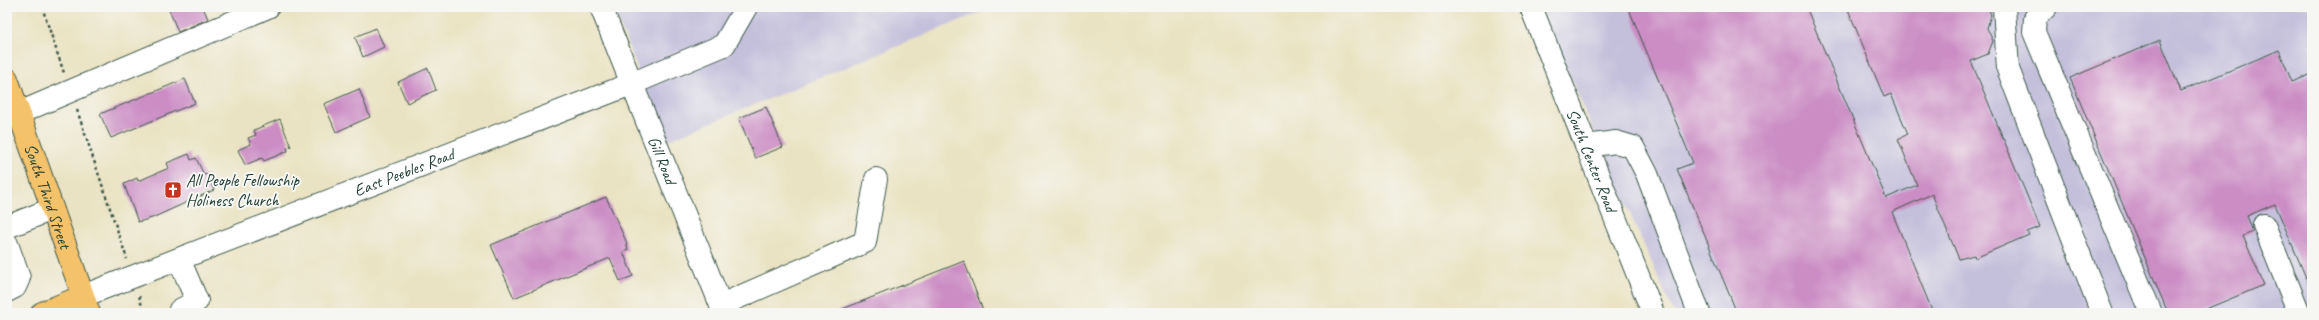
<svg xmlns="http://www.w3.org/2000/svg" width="2319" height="320" font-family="Caveat,sans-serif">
  <rect width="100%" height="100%" fill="#f6f6f2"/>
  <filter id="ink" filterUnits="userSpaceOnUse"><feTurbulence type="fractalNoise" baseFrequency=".025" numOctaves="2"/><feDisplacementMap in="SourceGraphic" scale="8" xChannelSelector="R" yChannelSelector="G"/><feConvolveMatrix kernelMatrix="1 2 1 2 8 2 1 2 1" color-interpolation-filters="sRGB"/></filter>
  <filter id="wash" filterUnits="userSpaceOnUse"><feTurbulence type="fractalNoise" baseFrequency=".012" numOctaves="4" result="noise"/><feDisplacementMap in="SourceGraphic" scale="16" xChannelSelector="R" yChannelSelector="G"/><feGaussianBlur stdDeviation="0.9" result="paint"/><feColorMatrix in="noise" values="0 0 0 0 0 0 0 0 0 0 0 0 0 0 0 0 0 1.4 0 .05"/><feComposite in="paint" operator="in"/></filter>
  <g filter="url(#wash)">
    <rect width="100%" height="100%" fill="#eae3c3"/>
    <!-- industrial -->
    <g fill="#c4c0db">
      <polygon points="613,7 993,7 666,141"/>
      <polygon points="1539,7 2312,7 2312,313 1674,313"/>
    </g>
    <g id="blocks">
      <!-- building -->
      <g fill="#cb8dc4">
        <polygon points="168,7 203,7 208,19 178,32"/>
        <polygon points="1628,7 1806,7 1886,198 1917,185 1898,139 1908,134 1891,94 1884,97 1847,7 1988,7 1991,15 1987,28 1993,41 1988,54 1971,61 2040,227 2027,232 2029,235 1975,258 1974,255 1959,259 1932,194 1892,212 1933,313 1737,313 1677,169 1693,163"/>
        <polygon points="376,28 384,47 363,57 355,37"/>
        <polygon points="2160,40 2181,91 2279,50 2292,82 2312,74 2312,292 2275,204 2247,216 2253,232 2243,236 2264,285 2196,313 2168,313 2070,78"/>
        <polygon points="428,68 436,90 407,103 398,82"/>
        <polygon points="185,79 195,103 111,138 100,114"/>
        <polygon points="359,89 370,117 336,132 324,104"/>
        <polygon points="766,107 783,147 755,158 739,118"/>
        <polygon points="280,119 291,147 287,148 288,151 264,161 262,158 245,165 238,150 251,144 248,138 256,135 254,130"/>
        <polygon points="189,154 191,160 196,158 204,175 207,174 214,190 152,218 138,222 124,184 137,178 138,181 169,168 167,163"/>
        <polygon points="606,197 626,241 628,250 623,252 633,276 620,281 610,258 514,298 491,245"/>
        <polygon points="964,261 984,313 835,313 835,312"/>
      </g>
    </g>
  </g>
  <g filter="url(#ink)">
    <use href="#blocks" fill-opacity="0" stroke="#3d5649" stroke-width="1"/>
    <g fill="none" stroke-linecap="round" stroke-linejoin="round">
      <!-- minor casing -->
      <g stroke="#3d5649" stroke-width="24">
        <g id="minor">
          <path id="s1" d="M601 7 724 313"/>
          <path id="s2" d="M1531 7 1653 313"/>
          <polyline points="2004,7 2008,69 2102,313"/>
          <polyline points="2046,7 2035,18 2034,32 2151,313"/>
          <polyline points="19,113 268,7"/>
          <polyline points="1586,146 1616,142 1633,147 1647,174 1699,313"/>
          <polyline points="2264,225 2299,313"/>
          <polyline points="7,227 52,209"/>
          <polyline points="7,244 13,261 7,263"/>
          <polyline points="179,259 197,301 180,310 180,313"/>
          <polyline points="7,291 15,287 19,278 13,261"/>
          <path id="s3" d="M83 296 631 84 724 45 746 7"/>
          <polyline points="721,305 865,242 876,179"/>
        </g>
      </g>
      <!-- major casing -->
      <g stroke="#3d5649" stroke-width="24">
        <polyline id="major" points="42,313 83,296"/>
      </g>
      <!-- highway casing -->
      <g stroke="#3d5649" stroke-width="24">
        <g id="highway">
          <path id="s4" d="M7 79 89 313"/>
        </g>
      </g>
      <!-- path -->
      <g stroke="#3d5649" stroke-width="2.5" stroke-dasharray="3 3" stroke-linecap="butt">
        <polyline points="42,7 64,73"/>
        <polyline points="77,110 127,259"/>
        <polyline points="139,296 144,313"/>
      </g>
      <!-- minor -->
      <use href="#minor" stroke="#fff" stroke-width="22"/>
      <!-- major -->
      <use href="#major" stroke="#f3c26a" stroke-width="22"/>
      <!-- highway -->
      <use href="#highway" stroke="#f3c26a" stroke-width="22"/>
    </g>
  </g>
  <!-- icons -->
  <defs>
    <g id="church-square" transform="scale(0.9)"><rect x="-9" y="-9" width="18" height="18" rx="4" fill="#c8321e" stroke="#f6f6f2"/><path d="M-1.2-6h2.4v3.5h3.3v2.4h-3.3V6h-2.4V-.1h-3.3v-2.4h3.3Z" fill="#fff"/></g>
  </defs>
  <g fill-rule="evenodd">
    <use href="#church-square" x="173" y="190"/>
  </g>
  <g text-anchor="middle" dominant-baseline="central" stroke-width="4" stroke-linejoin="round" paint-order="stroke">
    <!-- street labels -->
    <g font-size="17" fill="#1f3d34" stroke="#f6f6f2">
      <text stroke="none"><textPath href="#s1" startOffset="165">Gill Road</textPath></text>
      <text stroke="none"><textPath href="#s2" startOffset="165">South Center Road</textPath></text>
      <text stroke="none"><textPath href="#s3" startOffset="344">East Peebles Road</textPath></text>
      <text stroke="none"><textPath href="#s4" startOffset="124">South Third Street</textPath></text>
    </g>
    <!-- poi labels -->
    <g font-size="17" fill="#1f3d34" stroke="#f6f6f2" text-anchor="start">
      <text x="186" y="180">All People Fellowship<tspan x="186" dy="20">Holiness Church</tspan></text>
    </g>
  </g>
  <!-- margin -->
  <rect width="2319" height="320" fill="none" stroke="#f6f6f2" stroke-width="24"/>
</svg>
